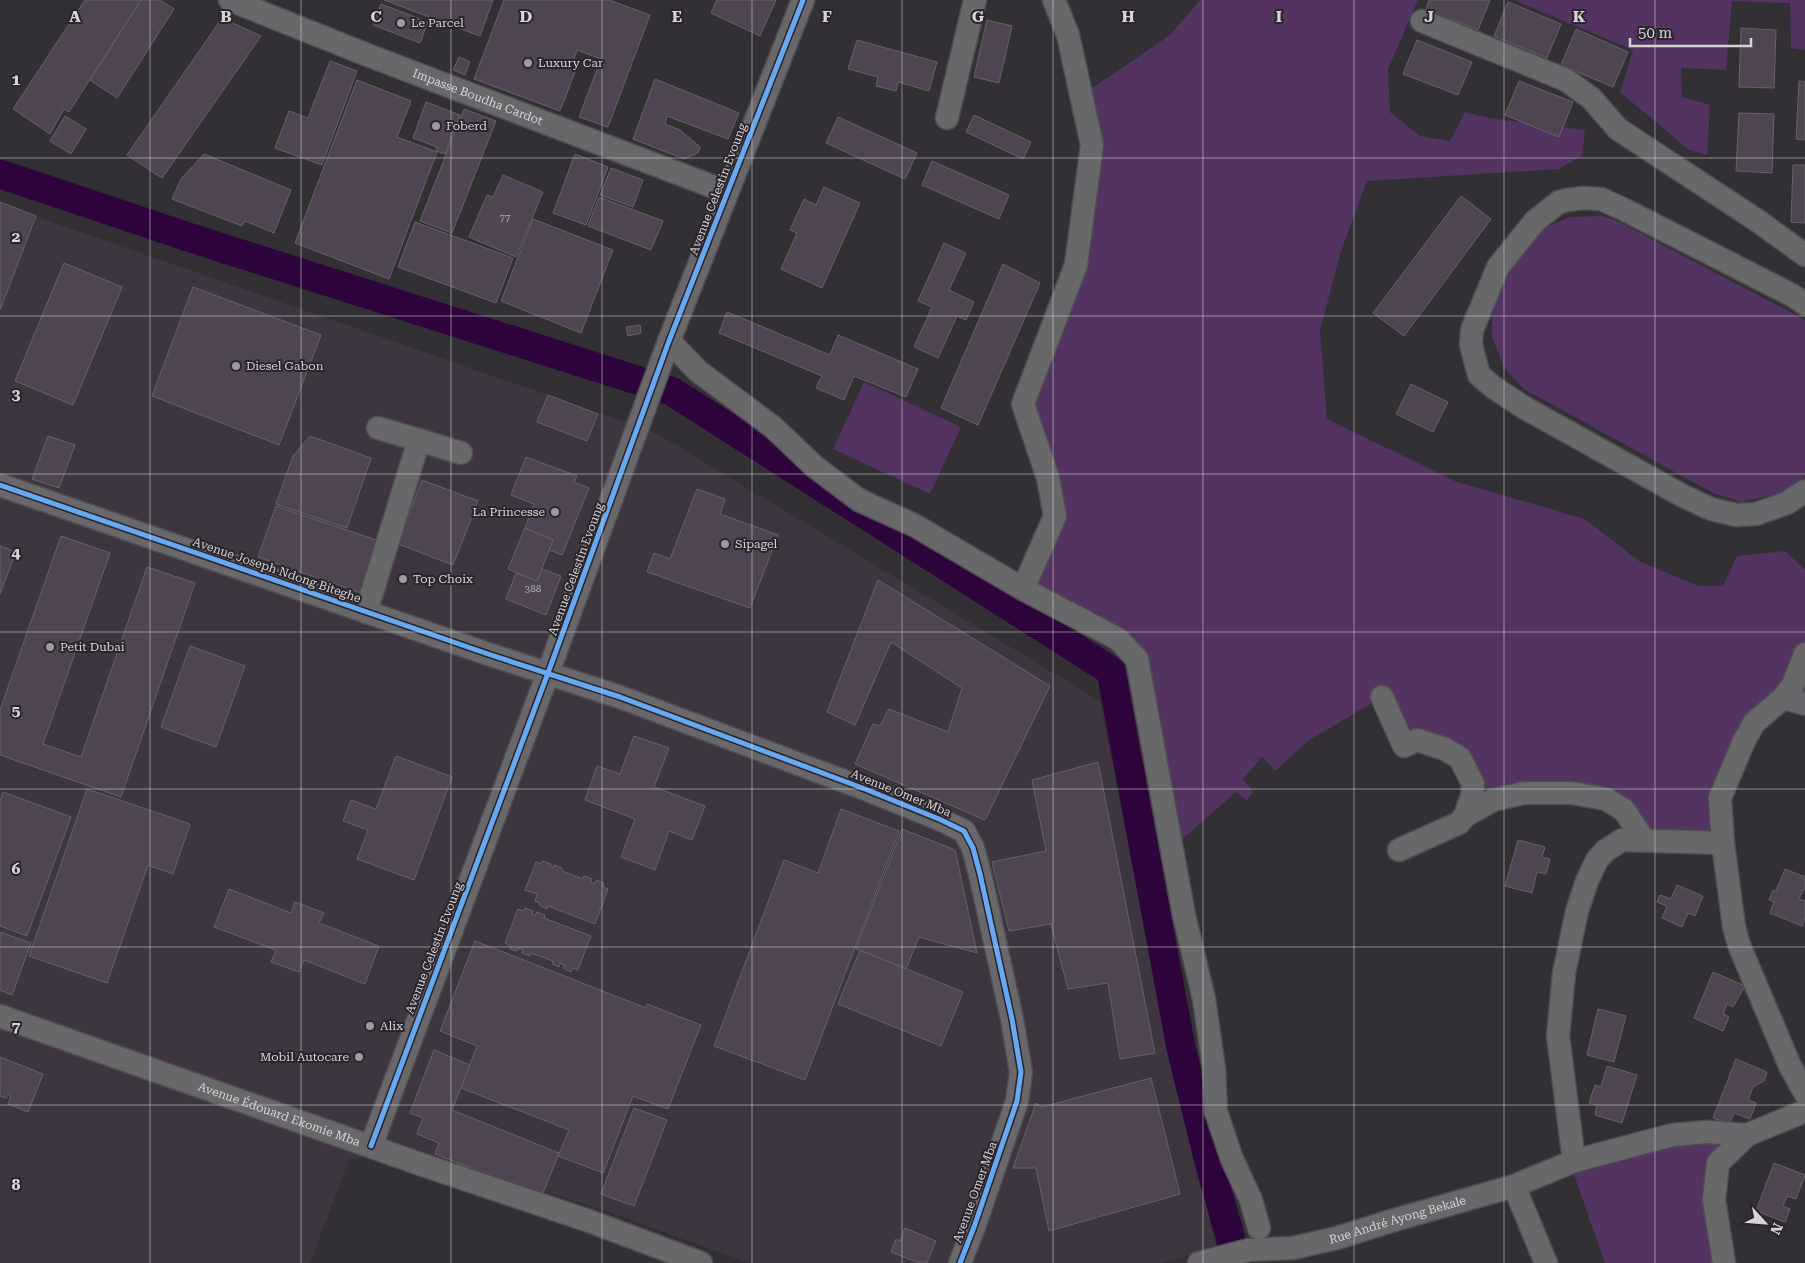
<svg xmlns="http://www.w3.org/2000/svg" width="1805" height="1263" font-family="'Roboto Serif',serif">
  <rect width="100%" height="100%" fill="#323034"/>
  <!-- built -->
  <polygon fill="#3d3641" points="0,204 656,433 1100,701 1154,978 1216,1248 1161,1263 749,1263 606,1211 411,1148 349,1160 310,1263 0,1263"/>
  <!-- green -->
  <g fill="#533360">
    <polygon points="1200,0 1418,0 1388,69 1390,112 1420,136 1450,141 1465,112 1489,118 1585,130 1582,156 1558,169 1367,181 1340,254 1320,331 1327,419 1457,482 1585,519 1639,561 1698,586 1723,586 1737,556 1785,551 1805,570 1805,704 1783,698 1720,798 1723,843 1644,840 1623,810 1572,793 1465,816 1460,758 1404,746 1382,697 1308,741 1275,771 1262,757 1243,779 1253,791 1247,801 1236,792 1172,848 1137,659 1023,589 1055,516 1023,404 1076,265 1092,145 1081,96 1170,35"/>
    <polygon points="1514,0 1805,0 1805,50 1791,48 1790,3 1732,1 1726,70 1681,68 1682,97 1710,105 1707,155 1689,150 1620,92 1633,50"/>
    <polygon points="1603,216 1619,222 1805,320 1805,476 1781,493 1741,502 1713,493 1524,389 1504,368 1492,337 1492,304 1507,269 1528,242 1547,227 1570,217"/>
    <polygon points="864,382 961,427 930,494 833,449"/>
    <polygon points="1747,1135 1718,1163 1724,1263 1605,1263 1574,1175 1571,1162"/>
  </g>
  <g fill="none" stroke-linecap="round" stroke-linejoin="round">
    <!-- river -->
    <polyline stroke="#2d043b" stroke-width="29" points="0,174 191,238 671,391 1111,671 1181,1048 1209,1162 1230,1236 1234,1263"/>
  </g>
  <!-- building -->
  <g fill="#4e4452" stroke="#656366">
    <polygon points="85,0 141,0 69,112 64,109 50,134 13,109"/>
    <polygon points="141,0 160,0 174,9 117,98 90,80"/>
    <polygon points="384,0 493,0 480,36"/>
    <polygon points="504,0 609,0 650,15 608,127 579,117 601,59 577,50 573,62 578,64 560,111 474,79"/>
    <polygon points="717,0 776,0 760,36 711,13"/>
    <polygon points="1429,0 1490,0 1478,30 1426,10"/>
    <polygon points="1508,2 1561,24 1547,58 1494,36"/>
    <polygon points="381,4 428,22 420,43 373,25"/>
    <polygon points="222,18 261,36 162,178 127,155"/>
    <polygon points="987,20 1012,26 999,83 974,77"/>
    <polygon points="1741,28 1776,30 1774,88 1739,87"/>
    <polygon points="1576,29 1628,52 1613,87 1561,65"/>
    <polygon points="857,40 937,62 929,91 898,82 896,91 876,86 878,77 848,69"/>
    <polygon points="1417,40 1472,62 1458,95 1403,74"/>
    <polygon points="459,57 470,62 465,75 453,70"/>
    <polygon points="330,61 357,71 322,165 275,148 289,111 308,118"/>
    <polygon points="655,79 739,113 728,139 667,116 665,124 680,130 700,147 698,153 684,159 633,139"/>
    <polygon points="357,80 411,101 397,137 437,152 389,279 295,243"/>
    <polygon points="1519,81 1573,102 1559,137 1505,115"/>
    <polygon points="1799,81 1805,82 1805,140 1796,139"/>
    <polygon points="426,102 460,115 445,154 436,151 437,147 413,138"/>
    <polygon points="464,109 496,121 452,233 420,221"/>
    <polygon points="1739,113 1774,114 1772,173 1736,171"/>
    <polygon points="974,115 1031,142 1023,159 966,132"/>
    <polygon points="65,116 86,129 71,154 50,141"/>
    <polygon points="838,117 917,153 905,179 826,143"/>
    <polygon points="204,154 291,190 274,233 245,221 242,226 172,199 181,179"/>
    <polygon points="575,154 608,167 586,225 553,213"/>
    <polygon points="932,161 1009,195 999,219 922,185"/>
    <polygon points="1793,165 1805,165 1805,223 1791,222"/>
    <polygon points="611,168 643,180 633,207 600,195"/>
    <polygon points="503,175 543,192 516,257 469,237 487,195 493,197"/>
    <polygon points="824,187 860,203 822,288 781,269 797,233 790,230 804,199 816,205"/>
    <polygon points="1461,196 1491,219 1404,336 1373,313"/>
    <polygon points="599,197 663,221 651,250 588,226"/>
    <polygon points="0,202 36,216 0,310"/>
    <polygon points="533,219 613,250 581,333 501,301"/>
    <polygon points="415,222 513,258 496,303 398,267"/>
    <polygon points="944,243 966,253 949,290 974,302 966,320 957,316 938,358 914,347 932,307 918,301"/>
    <polygon points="64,263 122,287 73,405 15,381"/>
    <polygon points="1003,264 1040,283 978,425 941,408"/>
    <polygon points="193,287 321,335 279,445 152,396"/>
    <polygon points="727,312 830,355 838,335 918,369 906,397 854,376 844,400 816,388 822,376 719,333"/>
    <polygon points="640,325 641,333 628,336 626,327"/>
    <polygon points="1411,384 1448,402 1433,432 1396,414"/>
    <polygon points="548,395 598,414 587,441 537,422"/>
    <polygon points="48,436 75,445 59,488 32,479"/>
    <polygon points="310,436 371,458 347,528 276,504 293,456"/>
    <polygon points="526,457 577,476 574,482 589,488 562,555 549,550 553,540 525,528 534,504 511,495"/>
    <polygon points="422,480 478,501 453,565 398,544"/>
    <polygon points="697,489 725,499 720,514 778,535 750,608 647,572 654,553 670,559"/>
    <polygon points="276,506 382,542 364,594 258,557"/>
    <polygon points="525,528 553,540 537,581 508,569"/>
    <polygon points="61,536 110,553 43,744 81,757 147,567 195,583 121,797 0,755 0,710"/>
    <polygon points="0,546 16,552 0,594"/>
    <polygon points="542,569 561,576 546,615 506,599 516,573 537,581"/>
    <polygon points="878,580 1050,686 985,820 855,764 873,724 880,726 889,709 948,732 962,688 891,642 855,725 827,712"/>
    <polygon points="190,646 245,666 216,747 161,727"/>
    <polygon points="634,736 669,748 654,787 705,806 692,840 669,831 655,870 621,857 635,819 585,800 597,766 620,774"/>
    <polygon points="396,756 452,777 414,880 357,859 368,830 343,821 351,800 376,809"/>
    <polygon points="1098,762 1155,1053 1120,1059 1108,983 1068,989 1051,924 1009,931 992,862 1046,851 1032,780"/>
    <polygon points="87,789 190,824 173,874 148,865 107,983 29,956"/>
    <polygon points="3,792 71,817 27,936 0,926 0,801"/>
    <polygon points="841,809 899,831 805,1080 714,1046 784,860 818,873"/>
    <polygon points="902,829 955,850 977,953 919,937 906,969 856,949"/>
    <polygon points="1518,840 1545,847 1542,857 1550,859 1546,874 1537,872 1532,893 1505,886"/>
    <polygon points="542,861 551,864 550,867 553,868 554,865 562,868 562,871 583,879 584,876 592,879 591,882 595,884 596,880 604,883 603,887 608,889 595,924 548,906 547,909 539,905 540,903 535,901 537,894 525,890 536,862 541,864"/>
    <polygon points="1785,869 1805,877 1805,887 1799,899 1805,901 1805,918 1802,926 1770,913 1774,902 1769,900 1773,890 1776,891"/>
    <polygon points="1677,885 1703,896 1695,916 1688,913 1682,927 1662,918 1667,906 1657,902 1660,895 1671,899"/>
    <polygon points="229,889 291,913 295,902 324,913 319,923 379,946 365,984 304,960 299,972 271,962 276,950 214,927"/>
    <polygon points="525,908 533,911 532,914 535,916 537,912 545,915 544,918 591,936 578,970 573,968 571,972 563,968 564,965 560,963 559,967 552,964 553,961 531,953 530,956 522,953 523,950 518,948 517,951 510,949 511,946 505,943 518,909 524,911"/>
    <polygon points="0,932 31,943 12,995 0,990"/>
    <polygon points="475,941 646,1008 647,1004 701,1025 668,1109 633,1096 603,1173 558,1156 569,1130 461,1088 477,1046 440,1031"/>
    <polygon points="860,950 963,992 941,1046 838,1004"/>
    <polygon points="1713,972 1745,986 1733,1007 1727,1004 1723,1014 1729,1017 1723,1031 1694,1018"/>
    <polygon points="1598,1009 1626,1016 1614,1062 1587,1055"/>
    <polygon points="434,1050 470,1065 452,1110 559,1153 542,1196 435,1154 439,1143 417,1134 423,1118 410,1113"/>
    <polygon points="0,1057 43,1074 28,1112 8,1104 11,1097 8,1095 6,1098 0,1096"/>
    <polygon points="1736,1059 1767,1072 1764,1081 1753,1087 1748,1100 1756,1103 1750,1119 1734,1113 1729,1124 1713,1118"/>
    <polygon points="1607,1066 1637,1075 1622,1123 1595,1115 1597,1105 1589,1103 1595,1085 1601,1087"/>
    <polygon points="1151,1078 1180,1194 1049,1231 1036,1168 1013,1168 1036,1103 1042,1107"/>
    <polygon points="634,1108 667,1120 634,1206 601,1194"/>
    <polygon points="1774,1163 1805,1175 1796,1199 1787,1196 1783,1206 1790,1209 1785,1222 1756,1211"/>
    <polygon points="905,1228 936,1241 927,1263 919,1263 891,1252 896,1239 900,1241"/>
  </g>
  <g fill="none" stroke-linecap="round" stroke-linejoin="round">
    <!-- minor casing -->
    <g stroke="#504d51" stroke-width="25">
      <g id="minor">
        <path id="s1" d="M230 0 370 56 727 192"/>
        <polyline points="1422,21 1566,80 1591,98 1618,129 1758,221 1805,255"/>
        <polyline points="947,118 975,0"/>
        <polyline points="1805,304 1792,295 1625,210 1601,199 1583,198 1567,200 1559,202 1535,221 1498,267 1472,330 1471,345 1479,375 1493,387 1525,408 1683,496 1711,509 1736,515 1756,514 1787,503 1805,491"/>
        <polyline points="669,341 698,371 773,427 814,466 859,500 914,525 1023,589 1118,639 1137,659 1184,915 1204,999 1214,1068 1216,1112 1232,1159 1251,1200 1259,1228"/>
        <polyline points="378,428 419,440"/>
        <polyline points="0,485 488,654 620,697 865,789 939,819 964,831 973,848 980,874 1012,1019 1021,1072 1017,1101 974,1227 960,1263"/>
        <polyline points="1023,589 1055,516 1048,478 1023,404 1076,265 1092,145 1068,35 1054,0"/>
        <polyline points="366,612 419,440 461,453"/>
        <polyline points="1805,654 1793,685 1783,698 1754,723 1744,741 1720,798 1723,843 1734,927 1739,945 1790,1066 1805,1093"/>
        <polyline points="1382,697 1404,746 1417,740 1445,749 1460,758 1473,784 1472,796 1465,816"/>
        <polyline points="1783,698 1805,704"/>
        <polyline points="1399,850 1459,823 1465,816 1493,800 1524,793 1572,793 1606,799 1624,810 1644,840"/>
        <path id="s2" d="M0 1016 423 1165 589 1221 701 1263"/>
        <polyline points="371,1146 548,673 669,341 803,0"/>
        <polyline points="1574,1161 1558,1036 1564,973 1577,911 1587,881 1597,860 1605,851 1622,840 1723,843"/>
        <polyline points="1514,1186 1574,1161 1672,1135 1707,1132 1747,1135"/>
        <path id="s3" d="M1199 1263 1249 1250 1293 1248 1337 1238 1391 1221 1514 1186 1546 1263"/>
        <polyline points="1724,1263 1714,1200 1718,1163 1747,1135 1805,1111"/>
      </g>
    </g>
    <!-- minor -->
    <use href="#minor" stroke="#68676a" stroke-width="22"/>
    <!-- cycleway casing -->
    <g stroke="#29252b" stroke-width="8">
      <g id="cycleway">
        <polyline points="0,485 488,654 620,697 865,789 939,819 964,831 973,848 980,874 1012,1019 1021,1072 1017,1101 974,1227 960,1263"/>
        <polyline points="371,1146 548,673 669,341 803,0"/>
      </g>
    </g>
    <!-- cycleway -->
    <use href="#cycleway" stroke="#66a8f1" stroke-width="5"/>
  </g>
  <!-- grid -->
  <path fill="none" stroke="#d7d4d9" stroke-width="1" stroke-opacity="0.55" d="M150 0V1263M301 0V1263M451 0V1263M602 0V1263M752 0V1263M902 0V1263M1053 0V1263M1203 0V1263M1354 0V1263M1504 0V1263M1655 0V1263M0 158H1805M0 316H1805M0 474H1805M0 632H1805M0 789H1805M0 947H1805M0 1105H1805"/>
  <!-- markers -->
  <g fill="#9d9b9f" stroke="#29252b" stroke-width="2">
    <circle cx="401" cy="23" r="5"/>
    <circle cx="528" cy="63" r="5"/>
    <circle cx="436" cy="126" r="5"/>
    <circle cx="236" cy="366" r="5"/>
    <circle cx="555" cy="512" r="5"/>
    <circle cx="725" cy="544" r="5"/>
    <circle cx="403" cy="579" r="5"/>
    <circle cx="50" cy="647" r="5"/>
    <circle cx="370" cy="1026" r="5"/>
    <circle cx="359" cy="1057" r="5"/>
  </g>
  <g text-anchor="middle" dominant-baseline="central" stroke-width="4" stroke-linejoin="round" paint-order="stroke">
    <!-- number labels -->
    <g font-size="10" fill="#b5b0b7">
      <text x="505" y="217">77</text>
      <text x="533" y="588">388</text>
    </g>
    <!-- poi labels -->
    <g font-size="12" fill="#d7d4d9" stroke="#29252b" text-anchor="start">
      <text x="411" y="23">Le Parcel</text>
      <text x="538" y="63">Luxury Car</text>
      <text x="446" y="126">Foberd</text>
      <text x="246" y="366">Diesel Gabon</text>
      <text x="545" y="512" text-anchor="end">La Princesse</text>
      <text x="735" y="544">Sipagel</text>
      <text x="413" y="579">Top Choix</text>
      <text x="60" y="647">Petit Dubai</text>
      <text x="380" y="1026">Alix</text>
      <text x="349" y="1057" text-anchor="end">Mobil Autocare</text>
    </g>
    <!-- street labels -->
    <g font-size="12" fill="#d7d4d9" stroke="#29252b">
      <text stroke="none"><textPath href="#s1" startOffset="266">Impasse Boudha Cardot</textPath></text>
      <text transform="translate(718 189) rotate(-69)">Avenue Celestin Evoung</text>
      <text transform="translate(576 569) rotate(-70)">Avenue Celestin Evoung</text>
      <text transform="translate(277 570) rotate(19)">Avenue Joseph Ndong Biteghe</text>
      <text transform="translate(901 793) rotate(22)">Avenue Omer Mba</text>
      <text transform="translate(434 948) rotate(-69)">Avenue Celestin Evoung</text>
      <text stroke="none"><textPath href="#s2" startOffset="296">Avenue Édouard Ekomie Mba</textPath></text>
      <text transform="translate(975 1192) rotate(-70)">Avenue Omer Mba</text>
      <text stroke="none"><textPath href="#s3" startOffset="204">Rue André Ayong Bekale</textPath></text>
    </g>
  </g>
  <g font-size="16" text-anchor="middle" font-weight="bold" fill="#d7d4d9" stroke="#29252b" stroke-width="4" stroke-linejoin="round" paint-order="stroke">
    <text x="75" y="22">A</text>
    <text x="226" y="22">B</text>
    <text x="376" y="22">C</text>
    <text x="526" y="22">D</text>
    <text x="677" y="22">E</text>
    <text x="827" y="22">F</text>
    <text x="978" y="22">G</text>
    <text x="1128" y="22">H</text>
    <text x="1279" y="22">I</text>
    <text x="1429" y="22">J</text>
    <text x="1579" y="22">K</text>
    <text x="16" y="85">1</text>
    <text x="16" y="242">2</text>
    <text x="16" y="400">3</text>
    <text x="16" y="558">4</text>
    <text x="16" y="716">5</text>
    <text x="16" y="874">6</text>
    <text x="16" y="1032">7</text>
    <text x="16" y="1190">8</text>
  </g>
  <!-- north arrow -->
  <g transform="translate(1765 1223) rotate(116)" stroke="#29252b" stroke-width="4" paint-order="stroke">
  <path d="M0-4L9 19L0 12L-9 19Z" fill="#d7d4d9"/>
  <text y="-8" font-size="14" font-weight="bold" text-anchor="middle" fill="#d7d4d9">N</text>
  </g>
  <!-- scale -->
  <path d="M1630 38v8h121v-8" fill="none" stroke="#d7d4d9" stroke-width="2.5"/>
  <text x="1638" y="38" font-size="15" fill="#d7d4d9" stroke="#29252b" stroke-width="4" paint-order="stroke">50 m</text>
</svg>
